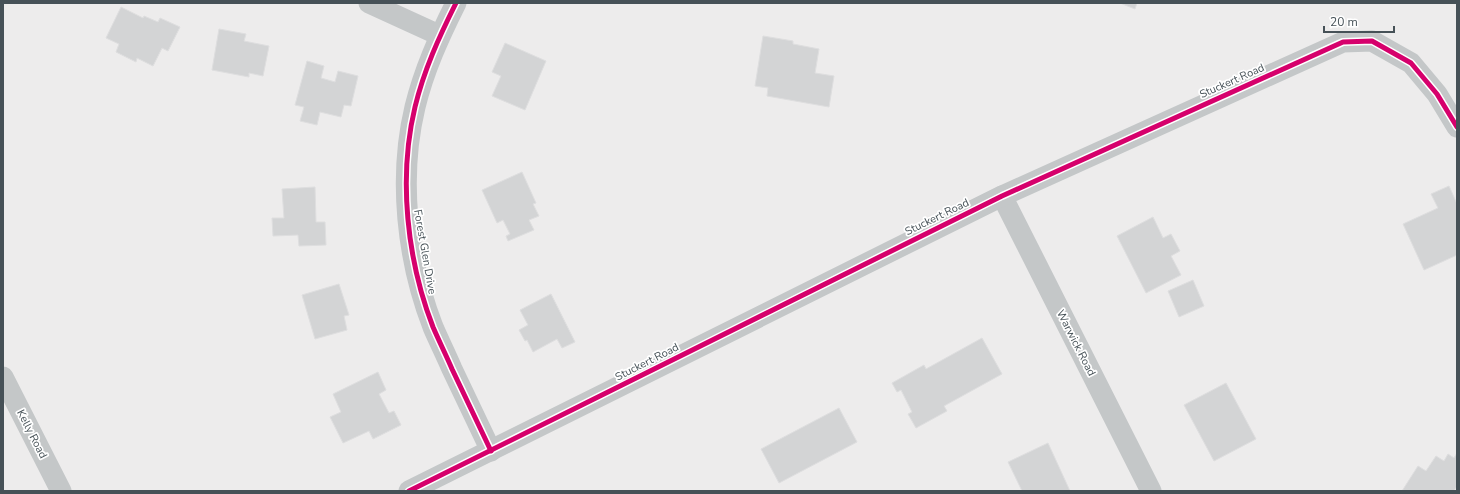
<svg xmlns="http://www.w3.org/2000/svg" width="1460" height="494" font-family="'Nunito Sans',sans-serif">
  <rect width="100%" height="100%" fill="#edecec"/>
  <!-- building -->
  <g fill="#d3d4d5" stroke="#dededf">
    <polygon points="1120,3 1137,3 1135,9"/>
    <polygon points="121,7 143,18 144,16 158,22 160,18 180,27 168,51 162,48 153,66 137,58 136,62 116,52 119,44 106,38"/>
    <polygon points="219,29 246,34 244,41 269,46 263,76 249,73 249,77 212,70"/>
    <polygon points="763,36 793,41 793,44 819,49 815,73 834,76 829,107 767,96 768,88 755,86"/>
    <polygon points="505,43 546,61 525,110 492,96 501,76 492,72"/>
    <polygon points="307,61 324,66 321,78 335,82 338,71 358,76 351,106 344,105 341,117 320,112 317,125 300,121 304,107 295,105"/>
    <polygon points="522,172 536,203 533,204 539,216 529,220 534,230 508,241 506,236 510,234 503,220 497,223 482,190"/>
    <polygon points="1449,186 1457,204 1457,255 1424,270 1403,224 1438,208 1431,194"/>
    <polygon points="315,187 316,222 325,222 326,245 299,246 298,235 273,236 272,218 284,218 282,189"/>
    <polygon points="1153,217 1163,238 1171,234 1180,251 1171,256 1181,275 1146,293 1117,236"/>
    <polygon points="1193,280 1204,306 1179,317 1168,291"/>
    <polygon points="339,284 349,315 344,316 347,330 315,339 302,295"/>
    <polygon points="551,294 575,342 562,348 557,339 533,352 527,340 525,341 519,330 528,325 520,310"/>
    <polygon points="982,338 1002,374 944,406 947,411 916,428 908,414 912,412 901,390 897,392 892,383 924,365 926,369"/>
    <polygon points="378,372 386,390 379,394 389,413 394,411 401,425 373,439 369,431 343,443 330,417 341,412 333,394"/>
    <polygon points="1226,383 1256,439 1214,461 1184,405"/>
    <polygon points="839,408 857,442 779,483 761,449"/>
    <polygon points="1048,443 1070,491 1022,491 1008,462"/>
    <polygon points="1457,453 1457,486 1454,491 1402,491 1418,466 1426,471 1436,456 1444,461 1448,454 1454,458"/>
  </g>
  <g fill="none" stroke-linecap="round" stroke-linejoin="round">
    <!-- minor -->
    <g stroke="#c4c7c8" stroke-width="21">
      <polyline points="369,3 439,35"/>
      <path d="M456 3C439 37 424 70 415 107 398 178 407 260 433 327 439 341 446 355 452 369 465 396 478 424 491 451"/>
      <polyline points="1002,196 1151,491"/>
      <polyline points="3,377 61,491"/>
      <polyline points="409,491 1002,196 1343,42 1372,41 1411,63 1437,94 1457,127"/>
    </g>
    <!-- cycleway casing -->
    <g stroke="#fff" stroke-width="8">
      <g id="cycleway">
        <path d="M456 3C439 37 424 70 415 107 398 178 407 260 433 327 439 341 446 355 452 369 465 396 478 424 491 451"/>
        <polyline points="409,491 1002,196 1343,42 1372,41 1411,63 1437,94 1457,127"/>
      </g>
    </g>
    <!-- cycleway -->
    <use href="#cycleway" stroke="#d6006c" stroke-width="5"/>
  </g>
  <g text-anchor="middle" dominant-baseline="central" stroke-width="3.5" stroke-linejoin="round" paint-order="stroke">
    <!-- street labels -->
    <g font-size="11" fill="#465157" stroke="#fff">
      <text transform="translate(1232 81) rotate(-24)">Stuckert Road</text>
      <text transform="translate(937 217) rotate(-26)">Stuckert Road</text>
      <text transform="translate(425 252) rotate(80)">Forest Glen Drive</text>
      <text transform="translate(1076 343) rotate(63)">Warwick Road</text>
      <text transform="translate(647 362) rotate(-27)">Stuckert Road</text>
      <text transform="translate(32 434) rotate(63)">Kelly Road</text>
    </g>
  </g>
  <!-- border -->
  <rect width="1460" height="494" fill="none" stroke="#465157" stroke-width="8"/>
  <!-- scale -->
  <path d="M1324 26v6h70v-6" fill="none" stroke="#465157" stroke-width="2"/>
  <text x="1330" y="26" font-size="12" fill="#465157" stroke="#ffffff" stroke-width="3" paint-order="stroke">20 m</text>
</svg>
